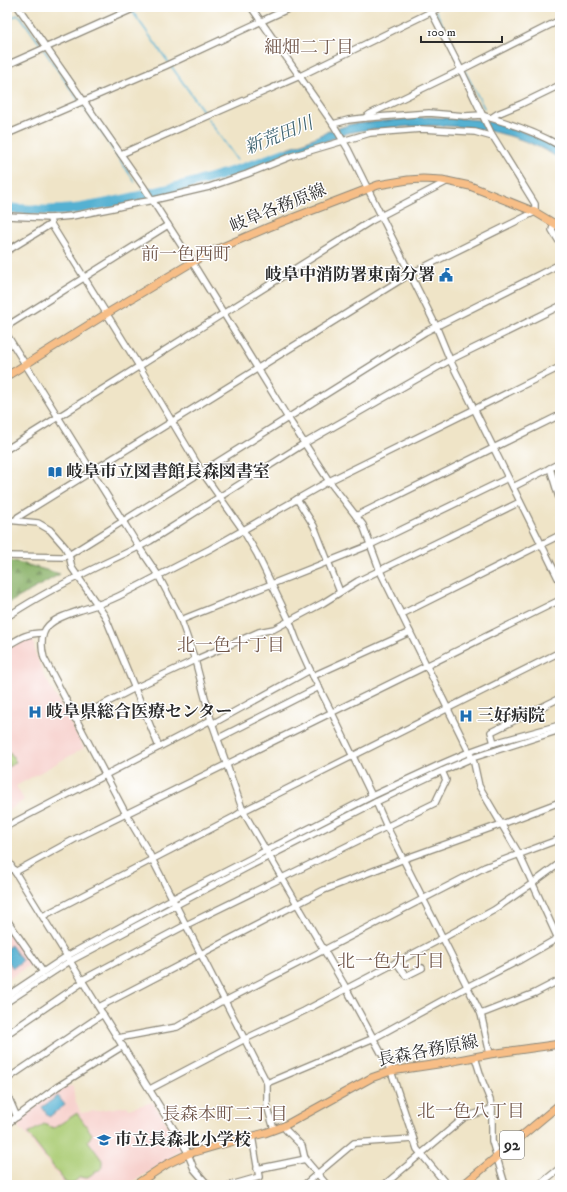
<svg xmlns="http://www.w3.org/2000/svg" width="567" height="1192" font-family="'IM FELL DW Pica','Noto Serif JP',serif">
  <defs>
    <pattern id="grass-dots" width="8" height="8" patternUnits="userSpaceOnUse"><rect width="8" height="8" fill="#abcc74"/><path d="M2 2h.1M6 6h.1" fill="none" stroke="#93af65" stroke-width="1.8" stroke-linecap="round"/></pattern>
    <pattern id="forest-firs" width="22" height="20" patternUnits="userSpaceOnUse"><rect width="22" height="20" fill="#88b066"/><path d="M5 1l3.5 6h-7zM16 11l3.5 6h-7z" fill="#6f8f54"/></pattern>
  </defs>
  <rect width="100%" height="100%" fill="#fff"/>
  <filter id="ink" filterUnits="userSpaceOnUse"><feTurbulence type="fractalNoise" baseFrequency=".025" numOctaves="2"/><feDisplacementMap in="SourceGraphic" scale="8" xChannelSelector="R" yChannelSelector="G"/><feConvolveMatrix kernelMatrix="1 2 1 2 8 2 1 2 1" color-interpolation-filters="sRGB"/></filter>
  <filter id="wash" filterUnits="userSpaceOnUse"><feTurbulence type="fractalNoise" baseFrequency=".012" numOctaves="4" result="noise"/><feDisplacementMap in="SourceGraphic" scale="16" xChannelSelector="R" yChannelSelector="G"/><feGaussianBlur stdDeviation="0.9" result="paint"/><feColorMatrix in="noise" values="0 0 0 0 0 0 0 0 0 0 0 0 0 0 0 0 0 1.4 0 .05"/><feComposite in="paint" operator="in"/></filter>
  <g filter="url(#wash)">
    <rect width="100%" height="100%" fill="#efe4c7"/>
    <!-- built -->
    <g fill="#f7d0cc">
      <polygon points="29,636 33,636 35,652 44,675 84,748 16,786 24,800 7,811 7,650"/>
      <polygon points="7,925 12,932 11,935 31,964 7,980"/>
      <polygon points="73,1086 75,1101 81,1113 127,1106 128,1109 153,1102 183,1149 174,1154 175,1155 128,1185 87,1185 81,1179 74,1185 65,1185 23,1131 21,1132 15,1120 60,1087"/>
    </g>
    <!-- grass -->
    <polygon fill="url(#grass-dots)" stroke="#6b7c50" points="10,752 16,762 8,767 7,754"/>
    <!-- forest -->
    <polygon fill="url(#forest-firs)" stroke="#5a6e48" points="7,559 60,574 7,604"/>
    <!-- pitch -->
    <polygon fill="#abcc74" stroke="#6b7c50" points="77,1113 92,1134 88,1141 102,1160 102,1168 86,1178 80,1177 72,1184 66,1183 28,1134 44,1124 54,1128"/>
    <!-- water -->
    <g fill="#54b1d2" stroke="#406e7e">
      <path d="M428 117C445 118 462 118 478 120 507 124 534 135 560 149V159C510 126 447 122 390 128 376 129 361 130 348 133L275 160 272 153 300 144 329 131 352 124Z"/>
      <polygon points="11,945 22,961 13,968 7,960 7,948"/>
      <polygon points="58,1096 65,1105 49,1117 42,1107"/>
    </g>
    <g fill="none" stroke-linecap="round" stroke-linejoin="round">
      <!-- stream -->
      <g stroke="#54b1d2" stroke-width="1.5">
        <polyline points="132,11 206,115"/>
        <polyline points="436,11 463,67"/>
        <polyline points="7,19 18,15 21,17 42,47"/>
        <polyline points="44,50 79,101"/>
        <polyline points="465,71 484,108"/>
        <polyline points="82,104 135,182"/>
        <polyline points="208,119 237,160"/>
      </g>
      <!-- river -->
      <path stroke="#54b1d2" stroke-width="10" d="M7 208C29 210 52 212 74 209 96 206 118 201 139 196 189 185 238 172 285 153"/>
    </g>
  </g>
  <g filter="url(#ink)">
    <g fill="none" stroke-linecap="round" stroke-linejoin="round">
      <!-- minor casing -->
      <g stroke="#8d8879" stroke-width="8">
        <g id="minor">
          <polyline points="18,7 143,186 192,262 288,418 329,481 363,525 380,571 469,752 474,763 479,786 519,854 560,943"/>
          <polyline points="251,7 333,124 348,149 436,326 450,360 560,582"/>
          <polyline points="7,65 137,7"/>
          <polyline points="365,118 429,113 465,116 482,115 491,118 497,114 521,104 560,85"/>
          <path d="M491 118C515 125 538 133 560 146"/>
          <polyline points="333,124 348,120 365,118 370,114 461,70 560,20"/>
          <polyline points="7,134 165,66 292,7"/>
          <polyline points="121,154 300,76 441,7"/>
          <polyline points="7,216 50,218"/>
          <polyline points="554,223 552,230 560,243"/>
          <polyline points="51,224 50,218 72,216 113,208 136,203 149,201 209,187 247,174 292,156 370,133 422,129 475,132 493,137"/>
          <polyline points="7,251 51,224 139,366 202,472 243,530 257,554 289,620 296,639 310,670 332,713 372,796"/>
          <polyline points="7,326 168,225"/>
          <polyline points="7,335 139,547 158,575 177,611 181,620 195,660 211,720 243,811 346,988 391,1071 417,1149 447,1185"/>
          <polyline points="7,449 371,221 448,181"/>
          <polyline points="550,468 560,501"/>
          <polyline points="513,487 560,463"/>
          <polyline points="297,499 314,526 340,592"/>
          <polyline points="356,516 560,415"/>
          <polyline points="7,520 38,523 50,530 65,547 69,555 72,568 105,616 159,747"/>
          <polyline points="16,520 18,517 410,274 535,212 535,204 491,133 461,70 429,7"/>
          <polyline points="7,556 63,557 69,555 425,332 560,264"/>
          <polyline points="402,614 560,535"/>
          <path d="M7 617C29 602 53 589 77 577 101 564 126 554 150 541L305 443 450 360 560 306"/>
          <polyline points="181,620 370,545 508,478"/>
          <path d="M7 646C20 638 27 633 43 633"/>
          <polyline points="313,676 410,632"/>
          <polyline points="75,719 135,688 195,660 259,632 274,629 323,603 358,581 520,502"/>
          <polyline points="212,724 310,670"/>
          <polyline points="217,739 319,687"/>
          <polyline points="494,743 491,732 560,698"/>
          <polyline points="376,802 387,827 481,1014 490,1054"/>
          <polyline points="7,826 211,720"/>
          <polyline points="7,859 186,1149 194,1169 208,1185"/>
          <polyline points="15,872 75,839 560,600"/>
          <polyline points="43,916 234,817 243,811 273,796 560,652"/>
          <polyline points="7,920 43,972"/>
          <polyline points="396,962 406,976 422,968"/>
          <polyline points="82,980 186,925 435,803 446,780 442,771"/>
          <polyline points="7,996 67,956 172,899 372,796 439,765 469,752 494,743 560,725"/>
          <polyline points="7,1002 70,961 246,868 376,802 433,775 472,758 560,730"/>
          <polyline points="99,1007 324,890 404,859 502,824 560,802"/>
          <polyline points="481,1014 535,993 560,980"/>
          <polyline points="7,1034 83,982"/>
          <polyline points="118,1038 177,1027 220,1002 225,1001 485,867 560,839"/>
          <polyline points="475,1057 482,1080 490,1100 492,1109 492,1141 505,1185"/>
          <polyline points="7,1079 103,1014"/>
          <polyline points="267,1083 374,1038 467,987 518,961 560,937"/>
          <polyline points="150,1089 245,1039 304,1011 443,938 494,910 533,883 560,863"/>
          <polyline points="7,1094 17,1117"/>
          <polyline points="7,1124 57,1087 123,1046"/>
          <path d="M273 1126 267 1105V1083L149 853 126 814 44 658C35 624 55 619 81 610 94 606 107 602 119 596L210 549 329 481 560 367"/>
          <polyline points="284,1126 286,1130 302,1146 305,1159 327,1185"/>
          <polyline points="257,1169 306,1159"/>
          <polyline points="231,1185 259,1177 252,1136"/>
          <polyline points="304,1185 354,1143 413,1139"/>
          <polyline points="384,1185 465,1117 492,1109"/>
          <polyline points="539,1185 560,1168"/>
        </g>
      </g>
      <!-- major casing -->
      <g stroke="#8d8879" stroke-width="9">
        <g id="major">
          <polyline points="7,376 106,314 206,254 269,227 378,185 408,180 423,179 442,180 470,186 535,212 560,227"/>
          <polyline points="135,1185 167,1164 188,1154 219,1145 265,1133 284,1126 371,1078 391,1071 438,1064 490,1054 560,1044"/>
          <polyline points="463,1185 560,1104"/>
        </g>
      </g>
      <!-- minor -->
      <use href="#minor" stroke="#fff" stroke-width="5.5"/>
      <!-- major -->
      <use href="#major" stroke="#f7be87" stroke-width="7"/>
      <!-- rail casing -->
      <g stroke="#2b2b2b" stroke-width="3">
        <polyline id="rail" points="7,8 9,7"/>
      </g>
      <!-- rail -->
      <use href="#rail" stroke="#fff" stroke-width="1.5" stroke-dasharray="4.5" stroke-linecap="butt"/>
    </g>
  </g>
  <!-- icons -->
  <defs>
    <g id="civic-bare" transform="scale(1.08)"><path d="M-.6-6.5H3V-4.5H.6V-3L4-1V1h2V6H-6V1h2V-1L-.6-3ZM-1.2 2.5V6h2.4V2.5Z" fill="#1f6fb2" stroke="#fff" stroke-width="2.5" paint-order="stroke"/></g>
    <g id="library-bare" transform="scale(1.08)"><path d="M-6-4Q-3-5.5-.7-3.5V5Q-3 3-6 4ZM6-4Q3-5.5 .7-3.5V5Q3 3 6 4Z" fill="#1f6fb2" stroke="#fff" stroke-width="2.5" paint-order="stroke"/></g>
    <g id="hospital-bare" transform="scale(1.08)"><path d="M-5-5h3v3.5h4V-5h3V5h-3V1.5h-4V5h-3Z" fill="#1f6fb2" stroke="#fff" stroke-width="2.5" paint-order="stroke"/></g>
    <g id="school-bare" transform="scale(1.08)"><path d="M0-5L7-2L0 1L-7-2ZM-4 1L0 2.5L4 1V4Q0 6-4 4Z" fill="#1f6fb2" stroke="#fff" stroke-width="2.5" paint-order="stroke"/></g>
  </defs>
  <g fill-rule="evenodd">
    <use href="#civic-bare" x="446" y="275"/>
    <use href="#library-bare" x="55" y="472"/>
    <use href="#hospital-bare" x="35" y="712"/>
    <use href="#hospital-bare" x="466" y="716"/>
    <use href="#school-bare" x="104" y="1140"/>
  </g>
  <g text-anchor="middle" dominant-baseline="central" stroke-width="3" stroke-linejoin="round" paint-order="stroke">
    <!-- shield labels -->
    <rect fill="#fff" stroke="#6b6b6b" stroke-width="1" x="500" y="1131" width="24" height="28" rx="3"/>
    <g font-size="16" font-weight="bold" fill="#2b2b2b">
      <text x="512" y="1145">92</text>
    </g>
    <!-- street labels -->
    <g font-size="17" fill="#2b2b2b" stroke="#fff">
      <text transform="translate(278 208) rotate(-22)">岐阜各務原線</text>
      <text transform="translate(428 1051) rotate(-11)">長森各務原線</text>
    </g>
    <!-- poi labels -->
    <g font-size="17" font-weight="bold" fill="#2b2b2b" stroke="#fff" text-anchor="start">
      <text x="435" y="275" text-anchor="end">岐阜中消防署東南分署</text>
      <text x="66" y="472">岐阜市立図書館長森図書室</text>
      <text x="46" y="712">岐阜県総合医療センター</text>
      <text x="477" y="716">三好病院</text>
      <text x="115" y="1140">市立長森北小学校</text>
    </g>
    <!-- neighbourhood labels -->
    <g font-size="18" fill="#71574a" stroke="#fff">
      <text x="309" y="48">細畑二丁目</text>
      <text x="186" y="255">前一色西町</text>
      <text x="231" y="646">北一色十丁目</text>
      <text x="391" y="962">北一色九丁目</text>
      <text x="471" y="1112">北一色八丁目</text>
      <text x="225" y="1115">長森本町二丁目</text>
    </g>
    <!-- water labels -->
    <g font-size="18" font-style="italic" fill="#3b616e" stroke="#fff">
      <text transform="translate(279 136) rotate(-22)">新荒田川</text>
    </g>
  </g>
  <!-- margin -->
  <rect width="567" height="1192" fill="none" stroke="#fff" stroke-width="24"/>
  <!-- scale -->
  <path d="M421 36v6h81v-6" fill="none" stroke="#2b2b2b" stroke-width="2"/>
  <text x="427" y="36" font-size="12" fill="#2b2b2b" stroke="#ffffff" stroke-width="3" paint-order="stroke">100 m</text>
</svg>
